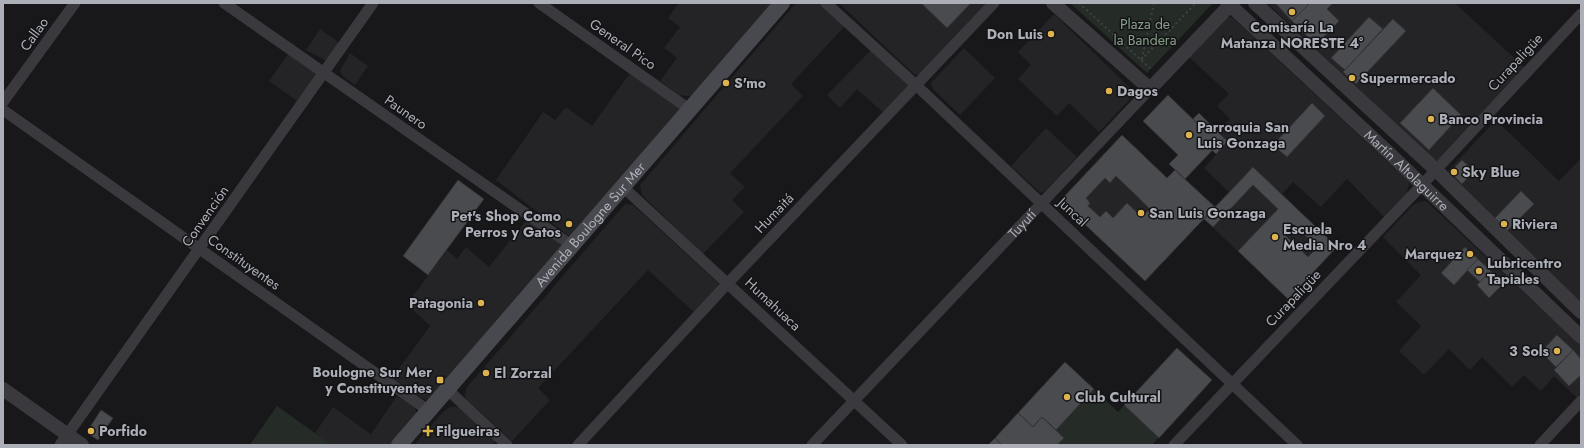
<svg xmlns="http://www.w3.org/2000/svg" width="1584" height="448" font-family="Jost,sans-serif">
  <rect width="100%" height="100%" fill="#18181a"/>
  <!-- built -->
  <g fill="#242427">
    <polygon points="677,3 778,3 694,96 688,96 679,95 660,81 677,58 664,48 680,27 668,18 678,4"/>
    <polygon points="796,3 821,3 845,26 791,84 803,96 730,173 745,187 732,200 744,212 703,254 642,195 640,185"/>
    <polygon points="839,3 989,3 921,76 914,74"/>
    <polygon points="1267,3 1455,3 1525,68 1439,160 1436,160 1431,158"/>
    <polygon points="1054,14 1130,88 1132,92 1129,100 1099,132 1069,103 1057,116 1018,79 1031,65 1018,52"/>
    <polygon points="1229,17 1233,18 1408,181 1409,185 1406,196 1385,218 1347,179 1321,207 1293,182 1282,194 1337,247 1288,299 1204,219 1145,281 1060,201 1122,135 1167,178 1175,170 1214,207 1229,192 1204,168 1228,141 1218,132 1230,119 1217,106 1229,94 1188,56 1225,18"/>
    <polygon points="320,29 341,44 328,60 325,60 306,50"/>
    <polygon points="964,48 995,78 960,115 933,89 931,83"/>
    <polygon points="872,49 907,83 909,87 886,115 857,89 840,108 827,95"/>
    <polygon points="289,53 316,72 317,76 300,103 269,81"/>
    <polygon points="350,53 368,66 355,85 343,76 340,71"/>
    <polygon points="630,73 679,109 680,112 570,237 496,180 543,112 555,120 566,107 592,126"/>
    <polygon points="1496,120 1559,181 1581,158 1581,304 1446,173"/>
    <polygon points="1046,128 1077,157 1046,190 1041,193 1011,166"/>
    <polygon points="1426,201 1581,346 1581,398 1579,400 1554,376 1541,391 1524,375 1512,387 1482,357 1470,370 1449,349 1424,375 1399,351 1421,326 1396,302 1421,275 1383,237 1412,206 1419,202"/>
    <polygon points="625,204 633,205 717,282 719,286 697,315 648,270 538,388 550,400 512,441 466,399 465,395 467,387"/>
    <polygon points="527,219 559,243 561,247 431,400 423,399 392,378 430,326 407,304 447,250 457,259 466,247 489,267"/>
    <polygon points="397,396 415,407 417,417 394,445 250,445 277,406 315,433 333,407 371,434"/>
    <polygon points="450,407 461,407 497,440 492,445 414,445 443,412"/>
  </g>
  <!-- green -->
  <g fill="#252b26">
    <polygon points="1070,3 1213,3 1147,73"/>
    <polygon points="1177,348 1212,380 1152,445 988,445 1065,362 1118,412"/>
    <polygon points="277,406 331,445 250,445"/>
  </g>
  <!-- building -->
  <g fill="#4a4b4f" stroke="#333236" fill-rule="evenodd">
    <polygon points="921,3 971,3 947,28"/>
    <polygon points="1275,3 1310,3 1292,21"/>
    <polygon points="1310,3 1333,3 1327,9 1339,21 1316,45 1292,21"/>
    <polygon points="1369,17 1383,29 1345,70 1331,58"/>
    <polygon points="1393,19 1406,31 1356,84 1343,72"/>
    <polygon points="1433,88 1461,115 1429,150 1400,123"/>
    <polygon points="1168,95 1202,128 1208,122 1224,138 1185,179 1169,164 1178,155 1143,121"/>
    <polygon points="1312,103 1325,116 1287,157 1273,145"/>
    <polygon points="1199,113 1208,122 1202,128 1193,119"/>
    <path d="M1122 135 1167 178 1175 170 1215 207 1145 281 1060 201ZM1116 176 1150 209 1142 217 1127 203 1113 218 1106 211 1100 217 1088 206 1090 203 1086 198 1105 178 1110 183Z"/>
    <polygon points="1224,138 1228,141 1216,154 1212,150"/>
    <polygon points="1462,160 1474,171 1462,184 1450,172"/>
    <path d="M1253 167 1337 247 1288 299 1238 251 1278 209 1253 185 1213 227 1204 219ZM1293 224 1318 247 1308 257 1284 234Z"/>
    <polygon points="458,180 484,199 428,275 403,256"/>
    <polygon points="1521,191 1534,204 1507,231 1495,218"/>
    <polygon points="1465,247 1478,259 1454,285 1441,273"/>
    <polygon points="1478,259 1491,271 1480,282 1467,270"/>
    <polygon points="1491,271 1504,283 1489,298 1477,285"/>
    <polygon points="1557,335 1573,350 1556,367 1541,352"/>
    <polygon points="1177,348 1212,380 1159,438 1124,405"/>
    <polygon points="1573,350 1581,359 1581,375 1569,386 1554,370"/>
    <polygon points="1065,362 1094,389 1056,430 1042,417 1033,427 1018,413"/>
    <polygon points="101,410 113,418 98,440 90,435 90,427"/>
    <polygon points="1018,413 1033,427 1042,417 1064,438 1057,445 1002,445 995,438"/>
    <polygon points="995,438 1002,445 988,445"/>
  </g>
  <g fill="none" stroke-linecap="round" stroke-linejoin="round">
    <!-- path -->
    <g stroke="#404145" stroke-width="2" stroke-dasharray="2 3" stroke-linecap="butt">
      <polyline points="1079,3 1152,70"/>
      <polyline points="1142,59 1154,3"/>
      <polyline points="1141,60 1196,3"/>
    </g>
    <!-- minor -->
    <g stroke="#3a3a3e" stroke-width="11">
      <polyline points="224,3 571,245"/>
      <polyline points="539,3 689,109"/>
      <polyline points="826,3 917,86 1297,445"/>
      <polyline points="3,102 75,3"/>
      <polyline points="3,110 429,411"/>
      <polyline points="622,186 902,445"/>
      <polyline points="447,389 507,445"/>
      <polyline points="60,445 373,3"/>
      <polyline points="578,445 728,283 994,3"/>
      <path id="s1" d="M812 445 1150 89"/>
      <polyline points="1174,445 1422,185 1581,14"/>
      <polyline points="1540,445 1581,401"/>
    </g>
    <!-- tertiary -->
    <g stroke="#3a3a3e" stroke-width="14">
      <polyline points="1053,3 1150,89 1232,3"/>
      <polyline points="1255,3 1435,169 1581,312"/>
      <path id="s2" d="M1230 5 1390 154 1581 337"/>
      <polyline points="3,389 82,445"/>
    </g>
    <!-- secondary -->
    <path stroke="#48494e" stroke-width="16" id="s3" d="M399 445 782 3"/>
  </g>
  <!-- markers -->
  <g fill="#dcb34e" stroke="#131315" stroke-width="1.5">
    <circle cx="1292" cy="12" r="4"/>
    <circle cx="1051" cy="34" r="4"/>
    <circle cx="1352" cy="78" r="4"/>
    <circle cx="726" cy="83" r="4"/>
    <circle cx="1109" cy="91" r="4"/>
    <circle cx="1431" cy="119" r="4"/>
    <circle cx="1189" cy="135" r="4"/>
    <circle cx="1454" cy="172" r="4"/>
    <circle cx="1141" cy="213" r="4"/>
    <circle cx="569" cy="224" r="4"/>
    <circle cx="1504" cy="224" r="4"/>
    <circle cx="1275" cy="237" r="4"/>
    <circle cx="1470" cy="254" r="4"/>
    <circle cx="1479" cy="271" r="4"/>
    <circle cx="481" cy="303" r="4"/>
    <circle cx="1557" cy="351" r="4"/>
    <circle cx="486" cy="373" r="4"/>
    <rect x="436" y="376" width="8" height="8" rx="2"/>
    <circle cx="1067" cy="397" r="4"/>
    <circle cx="91" cy="431" r="4"/>
    <path d="M426 425h4v4h4v4h-4v4h-4v-4h-4v-4h4z"/>
  </g>
  <g text-anchor="middle" dominant-baseline="central" stroke-width="3" stroke-linejoin="round" paint-order="stroke">
    <!-- park labels -->
    <g font-size="14" fill="#86a089" stroke="#131315">
      <text x="1145" y="24">Plaza de<tspan x="1145" dy="16">la Bandera</tspan></text>
    </g>
    <!-- poi labels -->
    <g font-size="14" font-weight="bold" fill="#acafb8" stroke="#131315" text-anchor="start">
      <text x="1292" y="27" text-anchor="middle">Comisaría La<tspan x="1292" dy="16">Matanza NORESTE 4°</tspan></text>
      <text x="1043" y="34" text-anchor="end">Don Luis</text>
      <text x="1360" y="78">Supermercado</text>
      <text x="734" y="83">S'mo</text>
      <text x="1117" y="91">Dagos</text>
      <text x="1439" y="119">Banco Provincia</text>
      <text x="1197" y="127">Parroquia San<tspan x="1197" dy="16">Luis Gonzaga</tspan></text>
      <text x="1462" y="172">Sky Blue</text>
      <text x="1149" y="213">San Luis Gonzaga</text>
      <text x="561" y="216" text-anchor="end">Pet's Shop Como<tspan x="561" dy="16">Perros y Gatos</tspan></text>
      <text x="1512" y="224">Riviera</text>
      <text x="1283" y="229">Escuela<tspan x="1283" dy="16">Media Nro 4</tspan></text>
      <text x="1462" y="254" text-anchor="end">Marquez</text>
      <text x="1487" y="263">Lubricentro<tspan x="1487" dy="16">Tapiales</tspan></text>
      <text x="473" y="303" text-anchor="end">Patagonia</text>
      <text x="1549" y="351" text-anchor="end">3 Sols</text>
      <text x="432" y="372" text-anchor="end">Boulogne Sur Mer<tspan x="432" dy="16">y Constituyentes</tspan></text>
      <text x="494" y="373">El Zorzal</text>
      <text x="1075" y="397">Club Cultural</text>
      <text x="99" y="431">Porfido</text>
      <text x="436" y="431">Filgueiras</text>
    </g>
    <!-- street labels -->
    <g font-size="14" fill="#acafb8" stroke="#131315">
      <text transform="translate(34 34) rotate(-54)">Callao</text>
      <text transform="translate(623 44) rotate(35)">General Pico</text>
      <text transform="translate(1515 62) rotate(-47)">Curapaligüe</text>
      <text transform="translate(406 112) rotate(35)">Paunero</text>
      <text stroke="none"><textPath href="#s2" startOffset="242">Martín Altolaguirre</textPath></text>
      <text transform="translate(1073 212) rotate(43)">Juncal</text>
      <text transform="translate(774 213) rotate(-46)">Humaitá</text>
      <text transform="translate(205 216) rotate(-55)">Convención</text>
      <text stroke="none"><textPath href="#s3" startOffset="292">Avenida Boulogne Sur Mer</textPath></text>
      <text stroke="none"><textPath href="#s1" startOffset="305">Tuyutí</textPath></text>
      <text transform="translate(244 262) rotate(35)">Constituyentes</text>
      <text transform="translate(1293 298) rotate(-46)">Curapaligüe</text>
      <text transform="translate(773 304) rotate(43)">Humahuaca</text>
    </g>
  </g>
  <!-- border -->
  <rect width="1584" height="448" fill="none" stroke="#acafb8" stroke-width="8"/>
</svg>
